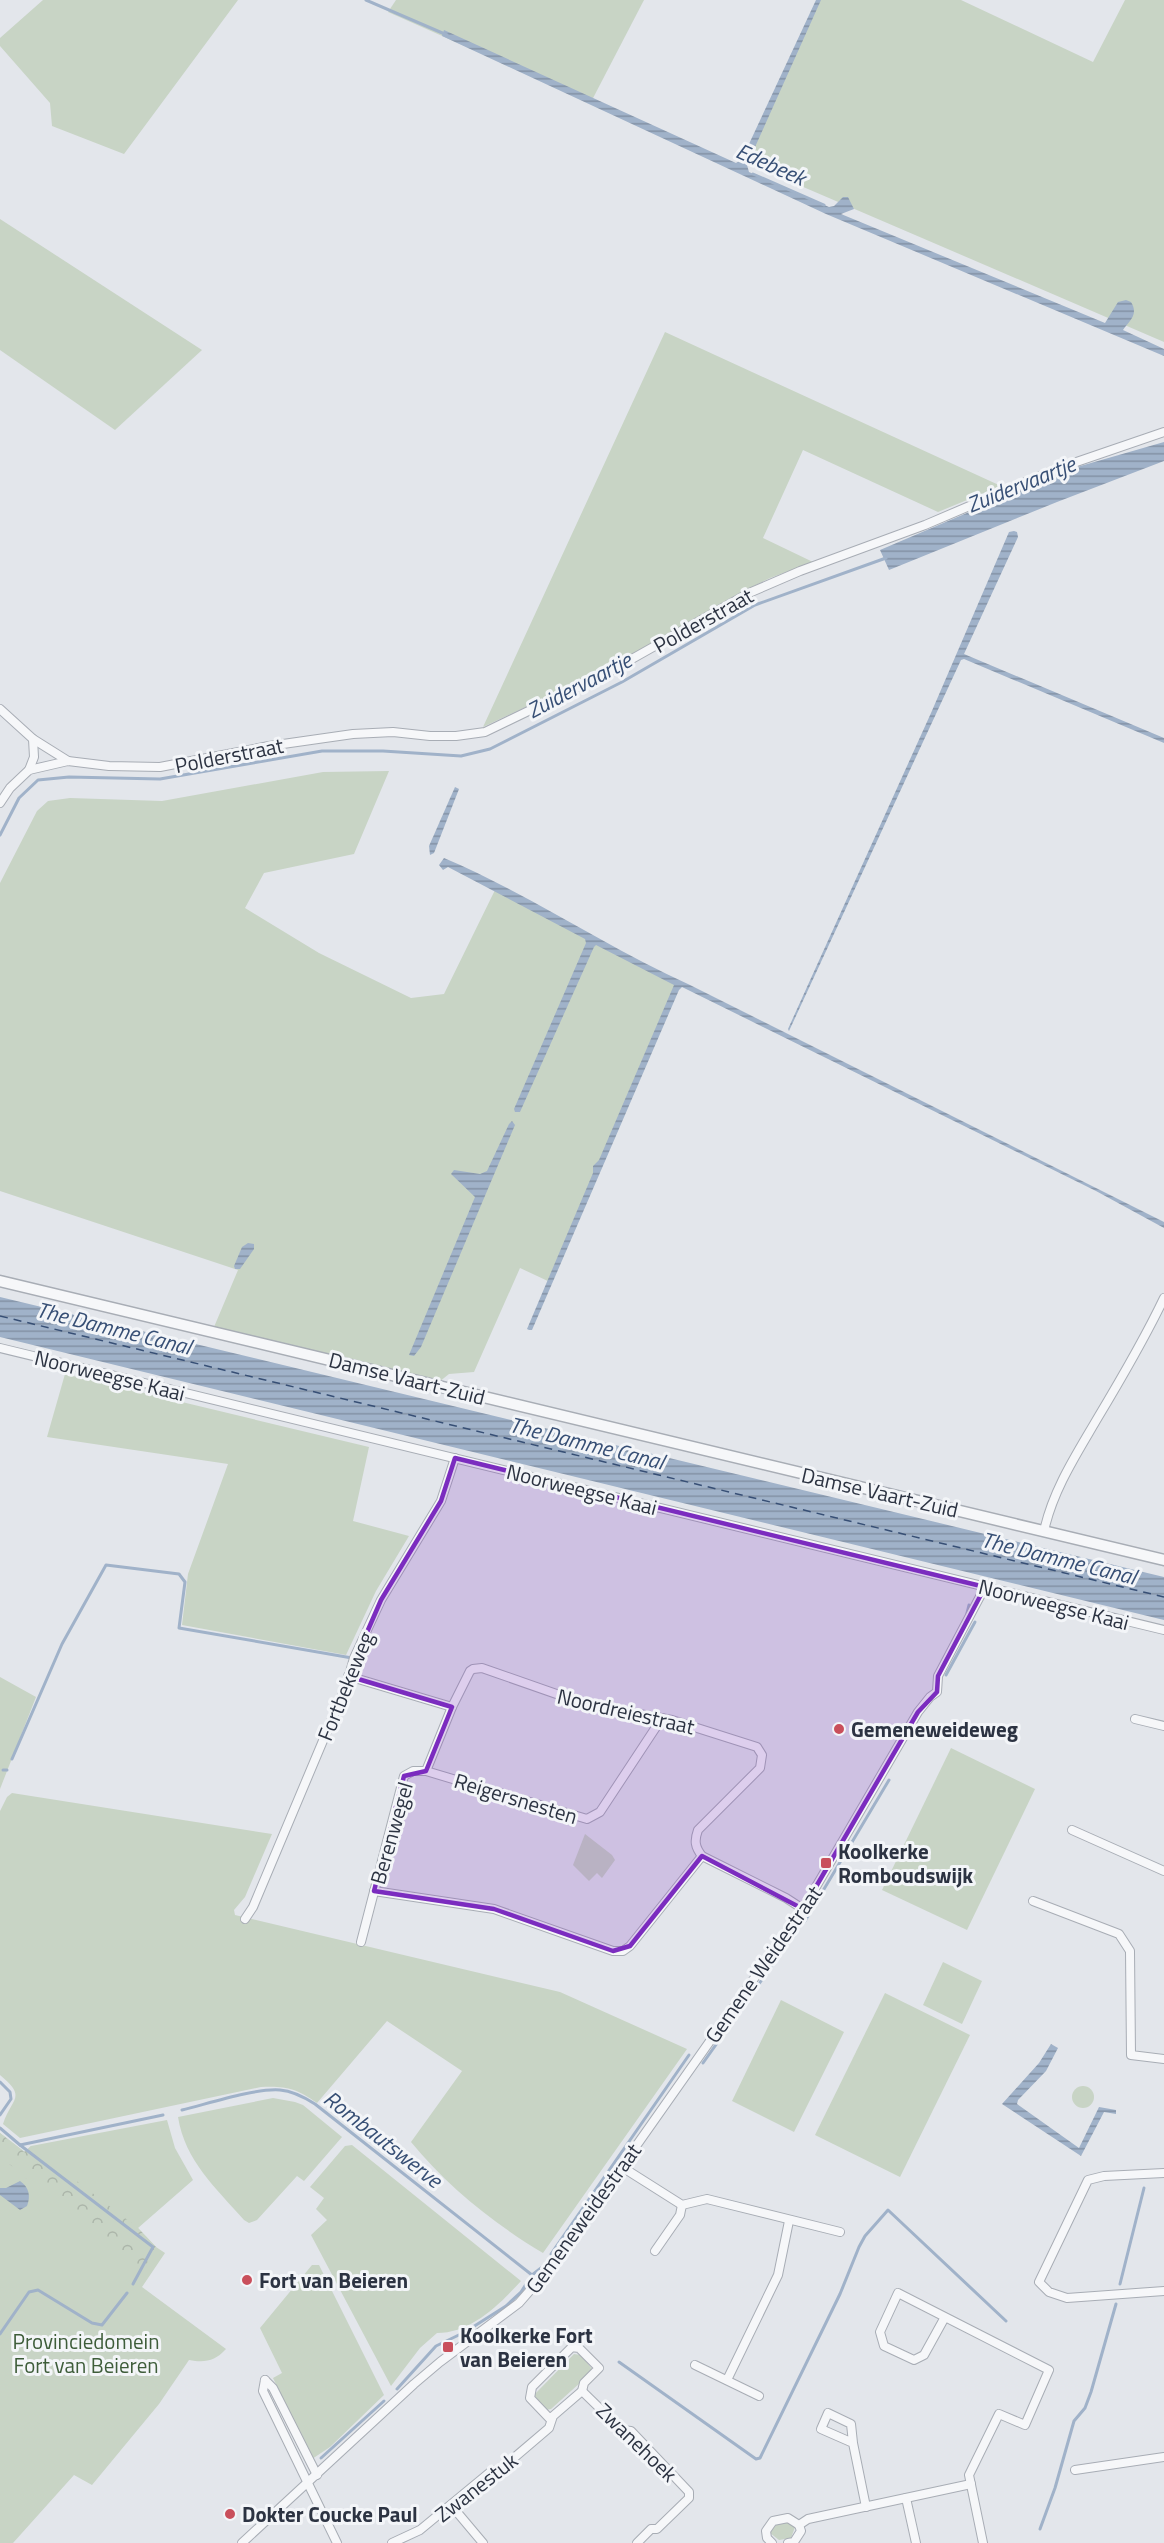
<svg xmlns="http://www.w3.org/2000/svg" width="1164" height="2543" font-family="'Titillium Web',sans-serif">
  <defs>
    <pattern id="forest-crowns" width="20" height="18" patternUnits="userSpaceOnUse" patternTransform="scale(1.5)"><rect width="20" height="18" fill="#c8d4c5"/><path d="M2 6a3 3 0 1 1 6 0M12 15a3 3 0 1 1 6 0" fill="none" stroke="#acb6aa"/></pattern>
    <pattern id="water-rules" width="6" height="5" patternUnits="userSpaceOnUse" patternTransform="scale(1.5)"><rect width="6" height="5" fill="#a0b2c9"/><path d="M0 2.5h6" fill="none" stroke="#8391a5"/></pattern>
  </defs>
  <rect width="100%" height="100%" fill="#e3e6eb"/>
  <!-- green -->
  <g fill="#c8d4c5">
    <polygon points="43,0 238,0 124,154 52,126 50,103 0,46 0,38"/>
    <polygon points="396,0 644,0 591,102 388,12"/>
    <polygon points="820,0 961,0 1093,62 1125,0 1164,0 1164,342 743,161"/>
    <polygon points="0,219 202,350 115,430 0,350"/>
    <polygon points="665,332 1001,486 938,512 803,450 763,538 813,562 770,578 736,595 614,665 483,727"/>
    <polygon points="389,771 354,854 264,873 245,908 319,953 411,998 444,994 496,888 677,984 550,1282 520,1268 474,1372 449,1374 439,1382 214,1327 238,1270 0,1191 0,883 37,811 48,801 70,798 162,801 323,772"/>
    <polygon points="65,1374 369,1447 353,1521 409,1536 376,1591 346,1655 182,1625 188,1574 228,1464 47,1437"/>
    <polygon points="0,1677 36,1697 0,1789"/>
    <polygon points="951,1748 1035,1789 967,1930 882,1890"/>
    <path d="M12 1793 272 1834 245 1897 234 1910 235 1915 560 1992 687 2049 543 2253C494 2224 447 2186 411 2142L462 2071 387 2021 317 2103C296 2088 286 2086 261 2087L20 2138 3 2124C11 2098 28 2098 0 2075V1811L7 1797Z"/>
    <polygon points="585,1834 612,1855 615,1860 602,1878 597,1873 589,1881 573,1865"/>
    <polygon points="943,1962 982,1981 962,2024 923,2005"/>
    <polygon points="885,1993 970,2035 900,2177 815,2135"/>
    <polygon points="781,2000 844,2032 794,2132 732,2101"/>
    <circle cx="1083" cy="2097" r="11"/>
    <path d="M273 2098 295 2102 303 2105 342 2137 304 2181 297 2176 257 2220 249 2223 244 2220C216 2188 185 2161 178 2117Z"/>
    <path d="M167 2120 175 2148 193 2180 138 2228 156 2247 165 2253 142 2287 226 2349C215 2361 205 2363 189 2360L159 2404 92 2485 74 2475 13 2543H0V2133L25 2152 31 2146Z"/>
    <path d="M352 2145 521 2281C499 2305 471 2333 437 2333L420 2348 391 2386 311 2235 327 2220 316 2209 324 2198 310 2187 345 2146Z"/>
    <polygon points="312,2265 319,2265 384,2395 330,2447 312,2459 273,2378 282,2373 260,2328"/>
    <polygon points="574,2354 581,2355 592,2369 591,2373 551,2409 546,2410 534,2395"/>
    <polygon points="788,2522 795,2527 791,2538 779,2540 770,2533 776,2525"/>
  </g>
  <!-- forest -->
  <polygon fill="url(#forest-crowns)" points="0,2133 24,2152 31,2146 138,2228 156,2247 142,2272 118,2257 0,2156"/>
  <!-- water -->
  <g fill="url(#water-rules)">
    <path d="M816 0H821L747 165 749 172 829 207 834 206 843 197H848L854 209 841 214 1105 323 1118 302 1126 300 1131 302C1139 315 1129 321 1123 330L1164 349V356L826 214 442 36 444 30 736 163 742 159Z"/>
    <polygon points="1164,442 1164,461 1057,502 889,570 880,550 1070,469"/>
    <polygon points="1014,531 1017,532 1018,537 964,654 1164,738 1164,743 964,659 961,660 789,1031 788,1029 931,713 1009,532"/>
    <polygon points="455,787 459,789 434,853 430,855 429,846"/>
    <path d="M444 858C529 894 606 947 690 985L1164 1222V1228L1096 1191 682 987 679 990 532 1330H529L527 1329 593 1173V1166L599 1160 674 985 596 945 594 947 520 1112H515L514 1109 586 943 585 939 448 867 443 870 439 865Z"/>
    <polygon points="512,1121 515,1125 421,1347 414,1356 409,1355 475,1197 451,1174 454,1170 480,1174 487,1171 509,1124"/>
    <polygon points="248,1243 254,1244 254,1249 240,1269 235,1269 234,1266 242,1247"/>
    <polygon points="0,1297 1164,1577 1164,1620 0,1337"/>
    <polygon points="1051,2044 1058,2048 1046,2071 1018,2100 1017,2104 1079,2148 1099,2107 1116,2110 1116,2114 1104,2112 1081,2156 1002,2104 1039,2063"/>
    <path d="M20 2181C29 2187 31 2196 27 2206L20 2210 0 2195V2188H6Z"/>
  </g>
  <g fill="none" stroke-linecap="round" stroke-linejoin="round">
    <!-- stream -->
    <g stroke="#a0b2c9" stroke-width="3">
      <polyline points="366,0 447,35"/>
      <polyline points="753,174 824,205"/>
      <polyline points="0,835 19,798 38,780 69,777 160,779 322,751 383,751 461,756 490,749 622,682 755,605 886,558"/>
      <polyline points="967,1613 969,1605"/>
      <polyline points="946,1675 975,1622"/>
      <polyline points="12,1759 62,1644 106,1565 179,1574 185,1582 179,1628 352,1658"/>
      <polyline points="3,1770 7,1770"/>
      <polyline points="805,1921 889,1780"/>
      <polyline points="788,1943 796,1933"/>
      <polyline points="765,1974 781,1952"/>
      <polyline points="703,2063 761,1981"/>
      <polyline points="0,2082 10,2092 11,2099 0,2115"/>
      <path d="M182 2110C207 2104 255 2088 280 2090 293 2091 304 2097 315 2104L532 2275 541 2268"/>
      <polyline points="0,2128 20,2145 163,2115"/>
      <polyline points="20,2145 153,2247 133,2284"/>
      <polyline points="551,2254 689,2055"/>
      <polyline points="1120,2284 1144,2188"/>
      <polyline points="0,2334 29,2292 38,2290 92,2323 102,2325 127,2293"/>
      <polyline points="619,2362 756,2459 760,2458 840,2294 859,2247 865,2236 888,2210 1006,2321"/>
      <polyline points="397,2389 436,2346 465,2332 506,2306 521,2292 532,2275"/>
      <polyline points="321,2458 384,2401"/>
      <polyline points="1040,2529 1055,2488 1074,2421 1085,2408 1091,2392 1116,2304"/>
    </g>
    <!-- ferry -->
    <polyline stroke="#374f75" stroke-width="1.5" stroke-dasharray="8 6" stroke-linecap="butt" points="0,1316 1164,1597"/>
    <!-- minor casing -->
    <g stroke="#a8adb5" stroke-width="10">
      <g id="minor">
        <polyline points="0,709 33,739 34,757 29,770"/>
        <polyline points="33,739 68,761"/>
        <polyline points="0,803 10,788 29,770 68,761 109,766 160,767 269,746 353,734 393,732 430,736 456,736 485,732 607,673 749,593 800,571 925,525 1056,469 1164,432"/>
        <polyline points="0,1348 1164,1630"/>
        <path d="M1044 1531C1053 1490 1076 1455 1097 1419 1121 1379 1144 1340 1164 1298"/>
        <path d="M348 1676 452 1707 470 1671 473 1669 482 1668 585 1704 672 1720 757 1747 762 1755 760 1768 698 1830C694 1841 695 1847 702 1856L786 1898 803 1909"/>
        <polyline points="1135,1719 1164,1726"/>
        <polyline points="426,1771 587,1819 600,1812 662,1718"/>
        <polyline points="1072,1830 1164,1871"/>
        <polyline points="374,1891 494,1909 613,1951 623,1951 630,1946 702,1856"/>
        <polyline points="1033,1901 1119,1934 1130,1951 1131,2055 1164,2059"/>
        <polyline points="245,1919 253,1907 346,1686 354,1658 381,1600 441,1501 455,1458"/>
        <polyline points="361,1942 404,1776 413,1771 426,1771 452,1707"/>
        <polyline points="622,2167 682,2205 707,2199 840,2232"/>
        <polyline points="1164,2173 1104,2176 1088,2180 1039,2282 1049,2292 1067,2298 1164,2291"/>
        <polyline points="655,2251 680,2215 682,2205"/>
        <polyline points="945,2317 924,2355 914,2360 884,2346 880,2332 898,2293 1049,2370 1025,2425 999,2414 969,2475 983,2543"/>
        <polyline points="695,2365 759,2396"/>
        <polyline points="265,2380 263,2391 337,2543"/>
        <polyline points="265,2380 273,2388 317,2475"/>
        <polyline points="727,2380 778,2275 789,2221"/>
        <polyline points="582,2391 622,2430 631,2431 689,2492 689,2498 657,2529 651,2529 637,2543"/>
        <polyline points="853,2443 851,2424 828,2413 821,2429 853,2443 866,2507"/>
        <polyline points="1075,2470 1164,2457"/>
        <polyline points="906,2498 916,2543"/>
        <polyline points="451,2505 483,2543"/>
        <polyline points="242,2543 414,2384 440,2362 519,2303 553,2264 803,1909 918,1712 930,1697 937,1692 938,1676 985,1587"/>
        <polyline points="392,2543 420,2530 489,2473 502,2468 549,2428 553,2416 582,2391 584,2383 599,2368 579,2348 572,2347 532,2387 530,2398 551,2420"/>
        <polyline points="772,2543 767,2538 766,2531 773,2521 788,2518 799,2525 808,2519 971,2484"/>
        <polyline points="788,2543 794,2542 801,2531 799,2525"/>
      </g>
    </g>
    <!-- tertiary casing -->
    <g stroke="#a8adb5" stroke-width="13">
      <polyline id="tertiary" points="0,1281 1164,1560"/>
    </g>
    <!-- minor -->
    <use href="#minor" stroke="#f6f7f9" stroke-width="8"/>
    <!-- tertiary -->
    <use href="#tertiary" stroke="#f6f7f9" stroke-width="10"/>
  </g>
  <!-- marked area -->
  <path fill="#7b2cbf" fill-opacity="0.2" stroke="#7b2cbf" stroke-width="4.5" stroke-linejoin="round" d="M455 1458 985 1587 938 1676 937 1692 918 1712 803 1909 702 1856 630 1946 613 1951 494 1909 374 1891 404 1776 426 1771 452 1707 348 1676 381 1600 441 1501Z"/>
  <!-- markers -->
  <g fill="#c94f5b" stroke="#f3f5f8" stroke-width="2">
    <circle cx="839" cy="1729" r="6"/>
    <rect x="820" y="1857" width="12" height="12" rx="3"/>
    <circle cx="247" cy="2280" r="6"/>
    <rect x="442" y="2341" width="12" height="12" rx="3"/>
    <circle cx="230" cy="2514" r="6"/>
  </g>
  <g text-anchor="middle" dominant-baseline="central" stroke-width="6" stroke-linejoin="round" paint-order="stroke">
    <!-- street labels -->
    <g font-size="21" fill="#2c3342" stroke="#f3f5f8">
      <text transform="translate(703 620) rotate(-29)">Polderstraat</text>
      <text transform="translate(229 755) rotate(-11)">Polderstraat</text>
      <text transform="translate(110 1375) rotate(14)">Noorweegse Kaai</text>
      <text transform="translate(407 1378) rotate(14)">Damse Vaart-Zuid</text>
      <text transform="translate(582 1489) rotate(14)">Noorweegse Kaai</text>
      <text transform="translate(880 1492) rotate(13)">Damse Vaart-Zuid</text>
      <text transform="translate(1054 1604) rotate(14)">Noorweegse Kaai</text>
      <text transform="translate(345 1686) rotate(-68)">Fortbekeweg</text>
      <text transform="translate(626 1711) rotate(13)">Noordreiestraat</text>
      <text transform="translate(516 1798) rotate(17)">Reigersnesten</text>
      <text transform="translate(391 1833) rotate(-74)">Berenwegel</text>
      <text transform="translate(763 1964) rotate(-55)">Gemene Weidestraat</text>
      <text transform="translate(583 2218) rotate(-54)">Gemeneweidestraat</text>
      <text transform="translate(637 2442) rotate(44)">Zwanehoek</text>
      <text transform="translate(476 2487) rotate(-38)">Zwanestuk</text>
    </g>
    <!-- poi labels -->
    <g font-size="21" font-weight="bold" fill="#2c3342" stroke="#f3f5f8" text-anchor="start">
      <text x="851" y="1729">Gemeneweideweg</text>
      <text x="838" y="1851">Koolkerke<tspan x="838" dy="24">Romboudswijk</tspan></text>
      <text x="259" y="2280">Fort van Beieren</text>
      <text x="460" y="2335">Koolkerke Fort<tspan x="460" dy="24">van Beieren</tspan></text>
      <text x="242" y="2514">Dokter Coucke Paul</text>
    </g>
    <!-- park labels -->
    <g font-size="21" fill="#3e5d3a" stroke="#f3f5f8">
      <text x="86" y="2341">Provinciedomein<tspan x="86" dy="24">Fort van Beieren</tspan></text>
    </g>
    <!-- water labels -->
    <g font-size="22" font-style="italic" fill="#374f75" stroke="#f3f5f8">
      <text transform="translate(771 164) rotate(24)">Edebeek</text>
      <text transform="translate(1021 484) rotate(-22)">Zuidervaartje</text>
      <text transform="translate(579 685) rotate(-28)">Zuidervaartje</text>
      <text transform="translate(114 1328) rotate(14)">The Damme Canal</text>
      <text transform="translate(587 1443) rotate(14)">The Damme Canal</text>
      <text transform="translate(1059 1558) rotate(14)">The Damme Canal</text>
      <text transform="translate(383 2139) rotate(38)">Rombautswerve</text>
    </g>
  </g>
</svg>
